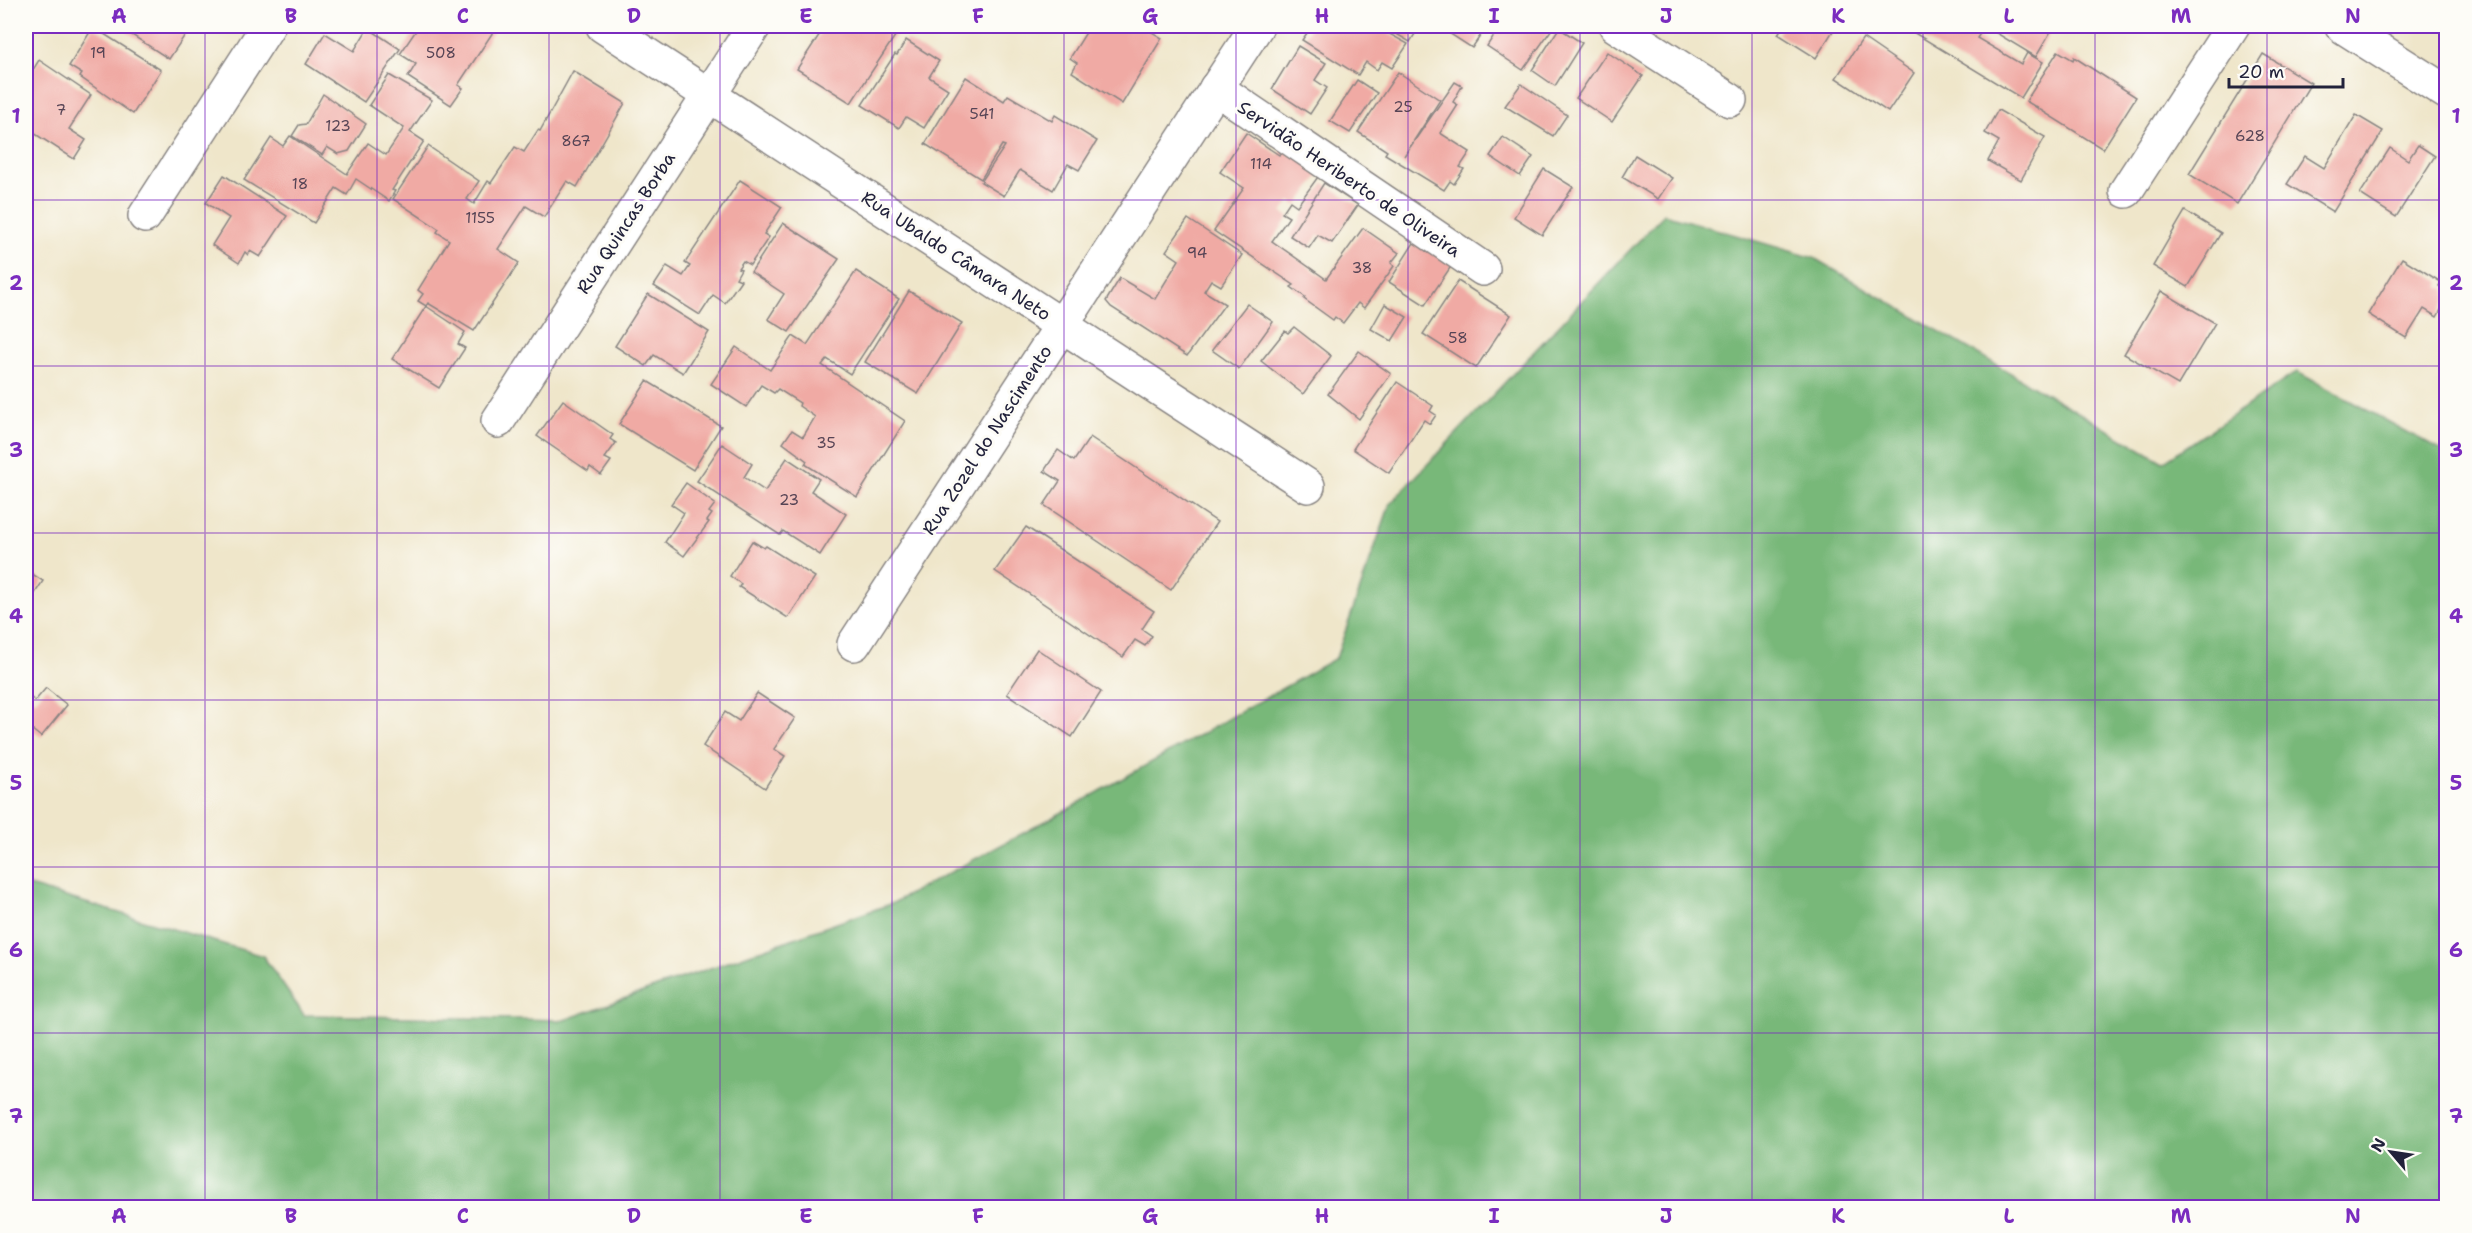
<svg xmlns="http://www.w3.org/2000/svg" width="2472" height="1233" font-family="'Shantell Sans',sans-serif">
  <rect width="100%" height="100%" fill="#fdfcf7"/>
  <filter id="ink" filterUnits="userSpaceOnUse"><feTurbulence type="fractalNoise" baseFrequency=".0167" numOctaves="2"/><feDisplacementMap in="SourceGraphic" scale="12" xChannelSelector="R" yChannelSelector="G"/><feConvolveMatrix kernelMatrix="1 2 1 2 8 2 1 2 1" color-interpolation-filters="sRGB"/></filter>
  <filter id="wash" filterUnits="userSpaceOnUse"><feTurbulence type="fractalNoise" baseFrequency=".008" numOctaves="4" result="noise"/><feDisplacementMap in="SourceGraphic" scale="24" xChannelSelector="R" yChannelSelector="G"/><feGaussianBlur stdDeviation="1.35" result="paint"/><feColorMatrix in="noise" values="0 0 0 0 0 0 0 0 0 0 0 0 0 0 0 0 0 1.4 0 .05"/><feComposite in="paint" operator="in"/></filter>
  <g filter="url(#wash)">
    <rect width="100%" height="100%" fill="#efe6ca"/>
    <!-- forest -->
    <polygon fill="#78b879" stroke="#4d6d5a" stroke-width="1.5" points="1664,214 1814,258 2163,462 2297,372 2446,453 2446,1207 26,1207 26,885 263,956 304,1015 564,1020 893,903 1072,807 1336,658 1390,504"/>
    <g id="blocks">
      <!-- building -->
      <g fill="#f0aaa4">
        <polygon points="118,26 191,26 169,59"/>
        <polygon points="419,26 497,26 458,85 463,88 451,105 408,77 416,64 400,54"/>
        <polygon points="825,26 901,27 851,103 797,69"/>
        <polygon points="1090,26 1142,26 1162,38 1122,104 1072,72 1077,63 1070,58"/>
        <polygon points="1312,26 1375,26 1408,44 1392,68 1382,62 1377,70 1366,62 1358,75 1302,40"/>
        <polygon points="1383,26 1420,26 1410,42"/>
        <polygon points="1438,26 1487,26 1472,48"/>
        <polygon points="1500,26 1554,26 1523,70 1487,46"/>
        <polygon points="1783,26 1836,26 1816,58 1778,34"/>
        <polygon points="1903,26 2054,26 2036,57 1985,26 1977,38 2021,64 2027,53 2043,62 2021,98"/>
        <polygon points="93,27 161,70 133,114 80,77 82,74 69,66"/>
        <polygon points="368,28 400,49 364,102 306,64 325,33 354,51"/>
        <polygon points="1559,28 1582,43 1555,86 1532,70"/>
        <polygon points="1863,38 1914,73 1888,112 1836,78"/>
        <polygon points="906,40 939,61 929,77 948,89 924,128 906,117 899,128 862,105 895,54 897,55"/>
        <polygon points="1298,46 1326,63 1315,80 1327,88 1310,114 1272,89"/>
        <polygon points="2058,51 2073,60 2074,57 2136,97 2103,149 2026,101"/>
        <polygon points="1607,52 1643,76 1612,122 1576,98"/>
        <polygon points="2263,54 2311,83 2237,204 2189,174"/>
        <polygon points="39,60 91,95 69,129 86,140 74,159 26,128 26,81"/>
        <polygon points="573,71 625,103 577,187 567,181 544,217 526,206 498,249 519,263 474,331 428,303 426,306 418,301 423,294 418,290 449,240 437,232 439,229 393,199 428,146 479,181 467,199 474,204 488,181 491,183 515,147 524,152 538,130 540,131"/>
        <polygon points="1398,72 1440,100 1404,156 1455,82 1462,86 1453,102 1458,105 1440,133 1470,152 1460,167 1464,169 1454,184 1450,181 1444,190 1385,154 1387,151 1358,132"/>
        <polygon points="389,75 432,100 410,132 424,141 392,190 395,191 389,201 356,179 347,195 336,188 314,223 244,180 271,138 283,146 290,136 347,174 368,143 386,155 404,128 369,105"/>
        <polygon points="966,77 1004,101 1008,95 1052,121 1055,115 1097,141 1079,170 1068,164 1053,190 1020,170 1004,196 981,182 1005,146 1002,145 981,179 925,144"/>
        <polygon points="1357,80 1377,93 1350,133 1330,121"/>
        <polygon points="1521,84 1567,115 1553,136 1505,106"/>
        <polygon points="323,94 366,124 349,151 338,154 327,147 322,155 292,136 299,125 306,124"/>
        <polygon points="1998,110 2045,137 2021,180 1988,161 1999,141 1985,133"/>
        <polygon points="2356,115 2383,131 2333,212 2287,184 2305,156 2324,168"/>
        <polygon points="1246,133 1279,155 1285,145 1323,170 1297,206 1290,201 1282,213 1289,217 1272,241 1326,279 1363,228 1399,253 1391,263 1394,266 1364,308 1358,303 1343,323 1335,317 1333,320 1304,299 1305,297 1291,287 1294,285 1214,231 1244,188 1220,172"/>
        <polygon points="1503,137 1533,157 1520,176 1490,156"/>
        <polygon points="2418,145 2435,156 2396,217 2360,194 2390,148 2408,160"/>
        <polygon points="1635,155 1672,178 1658,199 1622,177"/>
        <polygon points="1544,169 1573,187 1542,235 1514,217"/>
        <polygon points="224,175 287,216 260,257 250,251 248,255 245,252 239,263 212,245 229,218 206,203"/>
        <polygon points="740,180 782,207 764,234 769,237 750,265 743,261 738,268 741,269 736,278 741,280 725,303 713,295 700,315 654,286 667,266 683,276 690,266 685,263"/>
        <polygon points="1324,183 1358,205 1332,243 1318,235 1309,248 1290,236"/>
        <polygon points="2185,211 2221,233 2188,287 2153,266"/>
        <polygon points="1188,219 1242,255 1221,286 1211,280 1204,291 1225,304 1187,356 1111,307 1106,301 1120,278 1155,299 1179,260 1166,251"/>
        <polygon points="783,223 839,259 789,332 768,319 784,294 751,272"/>
        <polygon points="1417,238 1454,262 1425,305 1389,282"/>
        <polygon points="2402,258 2441,282 2439,286 2446,290 2446,301 2437,317 2424,309 2406,338 2368,314"/>
        <polygon points="856,271 899,299 850,374 827,359 822,365 905,421 857,497 805,464 807,461 783,443 792,430 803,437 815,417 799,406 800,403 778,389 774,393 761,385 746,407 711,384 736,347 770,370 793,336 807,345"/>
        <polygon points="1458,281 1511,315 1476,368 1423,334"/>
        <polygon points="909,291 962,323 918,394 865,362"/>
        <polygon points="2161,291 2215,323 2178,385 2124,354"/>
        <polygon points="648,294 709,332 683,373 654,355 646,366 615,346"/>
        <polygon points="1247,304 1273,322 1239,369 1212,350"/>
        <polygon points="1385,304 1407,317 1392,341 1371,329"/>
        <polygon points="426,306 465,332 458,344 465,348 439,388 392,359"/>
        <polygon points="1294,327 1331,356 1303,394 1261,361 1285,331 1288,333"/>
        <polygon points="1359,351 1391,374 1359,419 1328,394"/>
        <polygon points="647,381 721,426 693,470 619,424"/>
        <polygon points="1397,382 1433,406 1430,411 1436,415 1430,424 1424,420 1389,473 1353,449"/>
        <polygon points="563,400 613,435 610,439 616,443 605,458 611,461 601,475 590,467 588,471 537,436"/>
        <polygon points="1090,437 1217,522 1171,590 1044,505 1060,481 1044,471 1058,450 1074,461"/>
        <polygon points="722,444 752,464 744,477 765,491 787,458 819,479 811,491 846,514 820,555 783,531 780,535 697,481"/>
        <polygon points="686,483 715,504 709,512 712,514 707,521 709,522 684,556 665,542 684,513 671,504"/>
        <polygon points="1026,527 1154,611 1142,629 1152,636 1145,646 1135,640 1123,657 995,571"/>
        <polygon points="752,541 764,548 766,546 815,577 788,618 739,587 741,584 730,576"/>
        <polygon points="26,570 43,581 26,607"/>
        <polygon points="1037,649 1101,692 1072,737 1007,694"/>
        <polygon points="46,688 67,705 41,737 26,725 26,702 30,697 35,701"/>
        <polygon points="757,693 795,718 774,749 785,756 765,788 703,746 725,712 739,721"/>
      </g>
    </g>
  </g>
  <g filter="url(#ink)">
    <use href="#blocks" fill-opacity="0" stroke="#888482" stroke-width="1.5"/>
    <g fill="none" stroke-linecap="round" stroke-linejoin="round">
      <!-- minor casing -->
      <g stroke="#888482" stroke-width="36">
        <g id="minor">
          <polyline points="603,26 1308,486"/>
          <polyline points="1616,26 1730,100"/>
          <polyline points="2342,26 2446,92"/>
          <polyline points="1216,88 1483,269"/>
          <polyline points="2126,191 2233,26"/>
          <polyline points="145,216 268,26"/>
          <polyline points="498,421 754,26"/>
          <polyline points="854,644 1257,26"/>
        </g>
      </g>
      <!-- minor -->
      <use href="#minor" stroke="#fff" stroke-width="33"/>
    </g>
  </g>
  <!-- grid -->
  <path fill="none" stroke="#7b2cbf" stroke-width="1.5" stroke-opacity="0.55" d="M205 26V1208M377 26V1208M549 26V1208M720 26V1208M892 26V1208M1064 26V1208M1236 26V1208M1408 26V1208M1580 26V1208M1752 26V1208M1923 26V1208M2095 26V1208M2267 26V1208M26 200H2446M26 366H2446M26 533H2446M26 700H2446M26 867H2446M26 1033H2446"/>
  <g text-anchor="middle" dominant-baseline="central" stroke-width="6" stroke-linejoin="round" paint-order="stroke">
    <!-- number labels -->
    <g font-size="15" fill="#564455">
      <text x="98" y="53">19</text>
      <text x="441" y="53">508</text>
      <text x="1403" y="107">25</text>
      <text x="61" y="110">7</text>
      <text x="982" y="114">541</text>
      <text x="338" y="126">123</text>
      <text x="2250" y="136">628</text>
      <text x="576" y="141">867</text>
      <text x="1261" y="164">114</text>
      <text x="300" y="184">18</text>
      <text x="480" y="218">1155</text>
      <text x="1197" y="253">94</text>
      <text x="1362" y="268">38</text>
      <text x="1458" y="338">58</text>
      <text x="826" y="443">35</text>
      <text x="789" y="500">23</text>
    </g>
    <!-- street labels -->
    <g font-size="18" fill="#22223b" stroke="#fdfcf7">
      <text transform="translate(1349 179) rotate(34)">Servidão Heriberto de Oliveira</text>
      <text transform="translate(626 223) rotate(-57)">Rua Quincas Borba</text>
      <text transform="translate(956 256) rotate(33)">Rua Ubaldo Câmara Neto</text>
      <text transform="translate(987 440) rotate(-57)">Rua Zozel do Nascimento</text>
    </g>
  </g>
  <!-- margin -->
  <rect width="2472" height="1233" fill="none" stroke="#fdfcf7" stroke-width="66"/>
  <!-- north arrow -->
  <g transform="translate(2391 1152) rotate(299)" stroke="#fdfcf7" stroke-width="4.5" paint-order="stroke">
  <path d="M0-4.5L10 22L0 15L-10 22Z" fill="#22223b"/>
  <text y="-9" font-size="16" font-weight="bold" text-anchor="middle" fill="#22223b">N</text>
  </g>
  <!-- scale -->
  <path d="M2229 78v9h114v-9" fill="none" stroke="#22223b" stroke-width="3"/>
  <text x="2238" y="78" font-size="18" fill="#22223b" stroke="#fdfcf7" stroke-width="4.5" paint-order="stroke">20 m</text>
  <rect x="33" y="33" width="2406" height="1167" fill="none" stroke="#7b2cbf" stroke-width="2"/>
  <g font-size="20" text-anchor="middle" font-weight="bold" fill="#7b2cbf">
    <text x="119" y="23">A</text>
    <text x="291" y="23">B</text>
    <text x="463" y="23">C</text>
    <text x="634" y="23">D</text>
    <text x="806" y="23">E</text>
    <text x="978" y="23">F</text>
    <text x="1150" y="23">G</text>
    <text x="1322" y="23">H</text>
    <text x="1494" y="23">I</text>
    <text x="1666" y="23">J</text>
    <text x="1838" y="23">K</text>
    <text x="2009" y="23">L</text>
    <text x="2181" y="23">M</text>
    <text x="2353" y="23">N</text>
    <text x="16" y="123">1</text>
    <text x="2456" y="123">1</text>
    <text x="16" y="290">2</text>
    <text x="2456" y="290">2</text>
    <text x="16" y="457">3</text>
    <text x="2456" y="457">3</text>
    <text x="16" y="623">4</text>
    <text x="2456" y="623">4</text>
    <text x="16" y="790">5</text>
    <text x="2456" y="790">5</text>
    <text x="16" y="957">6</text>
    <text x="2456" y="957">6</text>
    <text x="16" y="1123">7</text>
    <text x="2456" y="1123">7</text>
    <text x="119" y="1223">A</text>
    <text x="291" y="1223">B</text>
    <text x="463" y="1223">C</text>
    <text x="634" y="1223">D</text>
    <text x="806" y="1223">E</text>
    <text x="978" y="1223">F</text>
    <text x="1150" y="1223">G</text>
    <text x="1322" y="1223">H</text>
    <text x="1494" y="1223">I</text>
    <text x="1666" y="1223">J</text>
    <text x="1838" y="1223">K</text>
    <text x="2009" y="1223">L</text>
    <text x="2181" y="1223">M</text>
    <text x="2353" y="1223">N</text>
  </g>
</svg>
